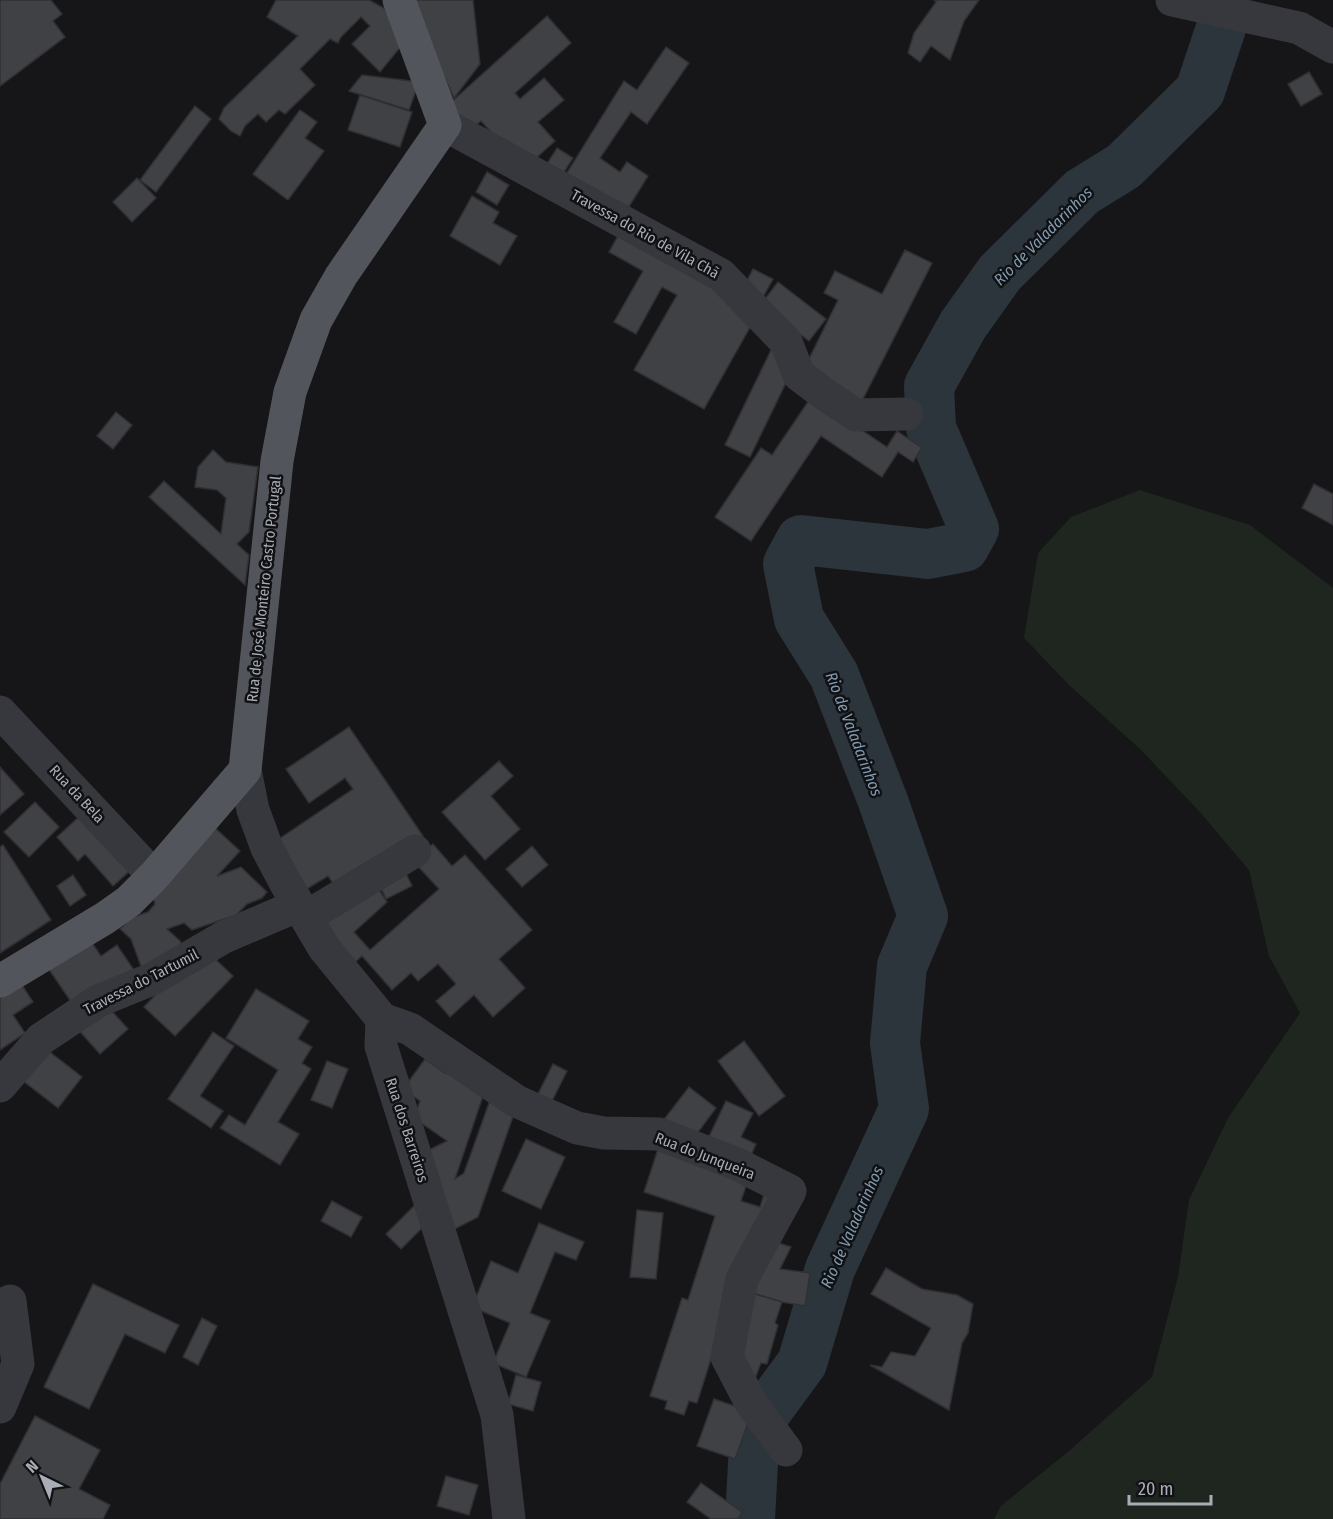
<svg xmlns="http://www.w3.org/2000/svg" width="1333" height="1519" font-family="'Fira Sans Condensed',sans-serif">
  <rect width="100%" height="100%" fill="#161618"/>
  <!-- green -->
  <polygon fill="#1e261f" points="1140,490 1250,525 1333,588 1333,1519 994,1519 1001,1506 1069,1451 1152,1377 1178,1277 1189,1200 1228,1118 1300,1013 1269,956 1249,870 1199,811 1141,750 1069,685 1024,638 1038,553 1071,517"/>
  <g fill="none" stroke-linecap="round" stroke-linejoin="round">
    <!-- river -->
    <polyline stroke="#2c353c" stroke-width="50" points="750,1519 755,1427 802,1363 830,1269 904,1109 895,1043 902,966 923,916 883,801 834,675 799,619 788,564 801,540 928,554 964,547 974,529 931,428 929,386 963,325 1000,273 1082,192 1124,166 1200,91 1221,28"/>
  </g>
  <!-- building -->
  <g fill="#404145" stroke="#303034" stroke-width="1.5">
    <polygon points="0,0 51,0 62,14 53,21 65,37 0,86"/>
    <polygon points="276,0 369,0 384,8 407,39 380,72 352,44 370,26 361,17 341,37 338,43 330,39 300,69 315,85 285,114 279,110 266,122 258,114 245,126 240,136 231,131 219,119 224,108 298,36 267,17"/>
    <polygon points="409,0 473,0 480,64 454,98"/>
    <polygon points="934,0 979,0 964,21 950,60 931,46 920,62 908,53 914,33 936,2"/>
    <polygon points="547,16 571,43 515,93 520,99 544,78 564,100 538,122 555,141 524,169 481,121 471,129 449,104"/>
    <polygon points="666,47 689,63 647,124 631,112 600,158 620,172 627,162 648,176 622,218 560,184 624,81 637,90"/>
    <polygon points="1309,72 1322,94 1301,106 1288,84"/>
    <polygon points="362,75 419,82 409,110 349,91"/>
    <polygon points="360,95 412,112 400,147 348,130"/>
    <polygon points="195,106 211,119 156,192 140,180"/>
    <polygon points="300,110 317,122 305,138 324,151 288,200 253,174"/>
    <polygon points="557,148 573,158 559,180 543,170"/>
    <polygon points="487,172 509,185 497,205 476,192"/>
    <polygon points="137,178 156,198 132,222 113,202"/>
    <polygon points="472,196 499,212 493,223 517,236 500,265 450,236"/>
    <polygon points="623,227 762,306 704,409 634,370 677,295 662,287 636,334 614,322 643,271 609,252"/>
    <polygon points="905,250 932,263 862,401 803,371 838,300 824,293 835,271 882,294"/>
    <polygon points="753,269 773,279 762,299 743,288"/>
    <polygon points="778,282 826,319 809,341 761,304"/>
    <polygon points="773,346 798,358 750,457 725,445"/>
    <polygon points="816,390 842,417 887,447 897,431 922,448 913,462 898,452 882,477 821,436 751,541 715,517 761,448 772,455"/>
    <polygon points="116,412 132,425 113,449 97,436"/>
    <polygon points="213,450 226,462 258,467 249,532 237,544 249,555 245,585 149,497 164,481 221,534 226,498 217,490 195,487 198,467"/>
    <polygon points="1314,484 1333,494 1333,525 1302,508"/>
    <polygon points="349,727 423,836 339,892 328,876 305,890 273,843 353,789 345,778 309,803 286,769"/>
    <polygon points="499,761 513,776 491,796 520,829 485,860 442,812"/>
    <polygon points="0,767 24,794 0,815"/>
    <polygon points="35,802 59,827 29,857 4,832"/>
    <polygon points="82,814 132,869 113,886 85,854 78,861 57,837"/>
    <polygon points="214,827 240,851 217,876 241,867 267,892 262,898 247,904 236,915 192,930 184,923 167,929 180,941 184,951 142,969 131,939 120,929 130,918 148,912 155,904 152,894"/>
    <polygon points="433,844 452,866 465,855 532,930 499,959 525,988 493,1017 474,995 450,1017 436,1001 456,984 438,964 418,981 411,973 392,990 362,956 353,964 315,914 372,879 387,902 354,932 370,950 439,889 413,861"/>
    <polygon points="3,845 51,920 0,953 0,847"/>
    <polygon points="532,846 548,865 522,887 506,869"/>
    <polygon points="402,865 412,886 386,899 376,877"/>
    <polygon points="73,875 86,895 70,906 57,886"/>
    <polygon points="90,940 101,956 117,945 136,973 78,1012 48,968"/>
    <polygon points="210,954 233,976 175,1036 144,1007 184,965"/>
    <polygon points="20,982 33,1002 13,1015 25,1033 0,1050 0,995"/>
    <polygon points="256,989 309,1021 298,1039 312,1047 302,1063 311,1069 278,1122 299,1134 280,1165 220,1128 229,1115 245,1125 278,1070 226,1038"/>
    <polygon points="102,1000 128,1029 100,1054 74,1025"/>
    <polygon points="213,1032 234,1046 200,1096 223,1111 211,1128 168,1099"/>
    <polygon points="744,1041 785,1096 759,1116 718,1061"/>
    <polygon points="46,1049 82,1077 58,1108 22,1080"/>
    <polygon points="425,1059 445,1073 486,1087 455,1179 464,1173 494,1089 517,1105 478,1217 447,1233 429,1150 447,1141 414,1118 420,1101 403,1089"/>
    <polygon points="327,1061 348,1069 332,1108 311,1100"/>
    <polygon points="553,1064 567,1071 550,1105 536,1098"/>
    <polygon points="689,1087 716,1108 690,1143 662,1122"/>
    <polygon points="726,1101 753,1113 741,1137 756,1144 747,1164 705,1145"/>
    <polygon points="526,1139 565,1157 541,1209 502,1191"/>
    <polygon points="659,1146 750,1174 741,1201 760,1207 765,1191 777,1195 754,1224 697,1403 689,1401 684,1415 665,1409 667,1401 650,1396 682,1298 688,1300 715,1216 644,1192"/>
    <polygon points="332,1201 362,1217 351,1237 321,1221"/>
    <polygon points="415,1205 430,1220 401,1249 386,1234"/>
    <polygon points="637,1210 663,1213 656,1279 630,1277"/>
    <polygon points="539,1223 584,1242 576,1260 555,1252 530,1313 550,1321 526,1377 493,1363 510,1323 472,1307 491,1261 518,1273"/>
    <polygon points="766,1239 791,1247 780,1269 810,1273 805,1306 782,1302 745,1291"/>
    <polygon points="886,1268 922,1289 957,1295 973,1304 968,1333 962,1343 949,1410 870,1365 882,1367 891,1352 915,1356 931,1328 871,1294"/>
    <polygon points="93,1284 179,1325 165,1353 125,1334 89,1409 44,1387"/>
    <polygon points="745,1291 782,1302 775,1323 778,1325 767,1364 761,1363 751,1389 733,1344"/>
    <polygon points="202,1318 217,1326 198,1365 183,1357"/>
    <polygon points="516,1375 541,1382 533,1411 508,1404"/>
    <polygon points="714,1399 752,1412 735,1459 697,1446"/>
    <polygon points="35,1416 100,1450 79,1489 110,1505 103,1519 0,1519 0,1484"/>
    <polygon points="446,1476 478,1485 469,1515 437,1506"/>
    <polygon points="701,1483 742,1512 738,1519 711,1519 687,1502"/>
  </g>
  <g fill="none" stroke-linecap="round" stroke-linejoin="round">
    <!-- minor -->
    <g stroke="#37383d" stroke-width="33">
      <polyline points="1172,0 1299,28 1333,47"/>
      <polyline points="445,125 721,275 786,342 799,375 827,396 856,415 907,414"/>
      <polyline points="0,712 154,876"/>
      <polyline points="245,770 253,810 267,848 285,882 324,948 382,1019 381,1046 497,1415 509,1519"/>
      <polyline points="306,917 415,851"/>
      <polyline points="382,1019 410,1029 516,1101 577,1128 604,1133 659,1134 737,1164 790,1191 742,1279 727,1357 751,1403 786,1450"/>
      <polyline points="0,1086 41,1039 98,1001 152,979 224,937 299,905"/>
      <polyline points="0,1407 18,1364 10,1301"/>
    </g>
    <!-- major -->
    <polyline stroke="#53555c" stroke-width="33" points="0,981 105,918 129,901 154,876 245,770 277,461 290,392 316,320 341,276 445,125 399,0"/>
  </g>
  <g text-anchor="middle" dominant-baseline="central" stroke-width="5" stroke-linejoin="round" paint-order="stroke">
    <!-- street labels -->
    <g font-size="15" fill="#a8adb8" stroke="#111113">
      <text transform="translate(645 234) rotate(29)">Travessa do Rio de Vila Chã</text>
      <text transform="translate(264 589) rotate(-84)">Rua de José Monteiro Castro Portugal</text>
      <text transform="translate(77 794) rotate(47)">Rua da Bela</text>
      <text transform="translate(141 982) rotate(-27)">Travessa do Tartumil</text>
      <text transform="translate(407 1130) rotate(72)">Rua dos Barreiros</text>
      <text transform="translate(705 1156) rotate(21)">Rua do Junqueira</text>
    </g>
    <!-- water labels -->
    <g font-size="16" font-style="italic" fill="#7f9bb3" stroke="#111113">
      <text transform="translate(1043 236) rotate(-45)">Rio de Valadarinhos</text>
      <text transform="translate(854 734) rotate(69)">Rio de Valadarinhos</text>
      <text transform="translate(852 1227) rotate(-66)">Rio de Valadarinhos</text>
    </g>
  </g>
  <!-- north arrow -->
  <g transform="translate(42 1477) rotate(317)" stroke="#111113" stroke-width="4.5" paint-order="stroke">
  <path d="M0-4.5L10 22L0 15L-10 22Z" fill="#a8adb8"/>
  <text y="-9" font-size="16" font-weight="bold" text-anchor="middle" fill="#a8adb8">N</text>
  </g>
  <!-- scale -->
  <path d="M1129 1495v9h82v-9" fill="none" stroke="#a8adb8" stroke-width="3"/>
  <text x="1138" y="1495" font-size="18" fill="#a8adb8" stroke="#111113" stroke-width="4.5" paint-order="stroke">20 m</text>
</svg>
